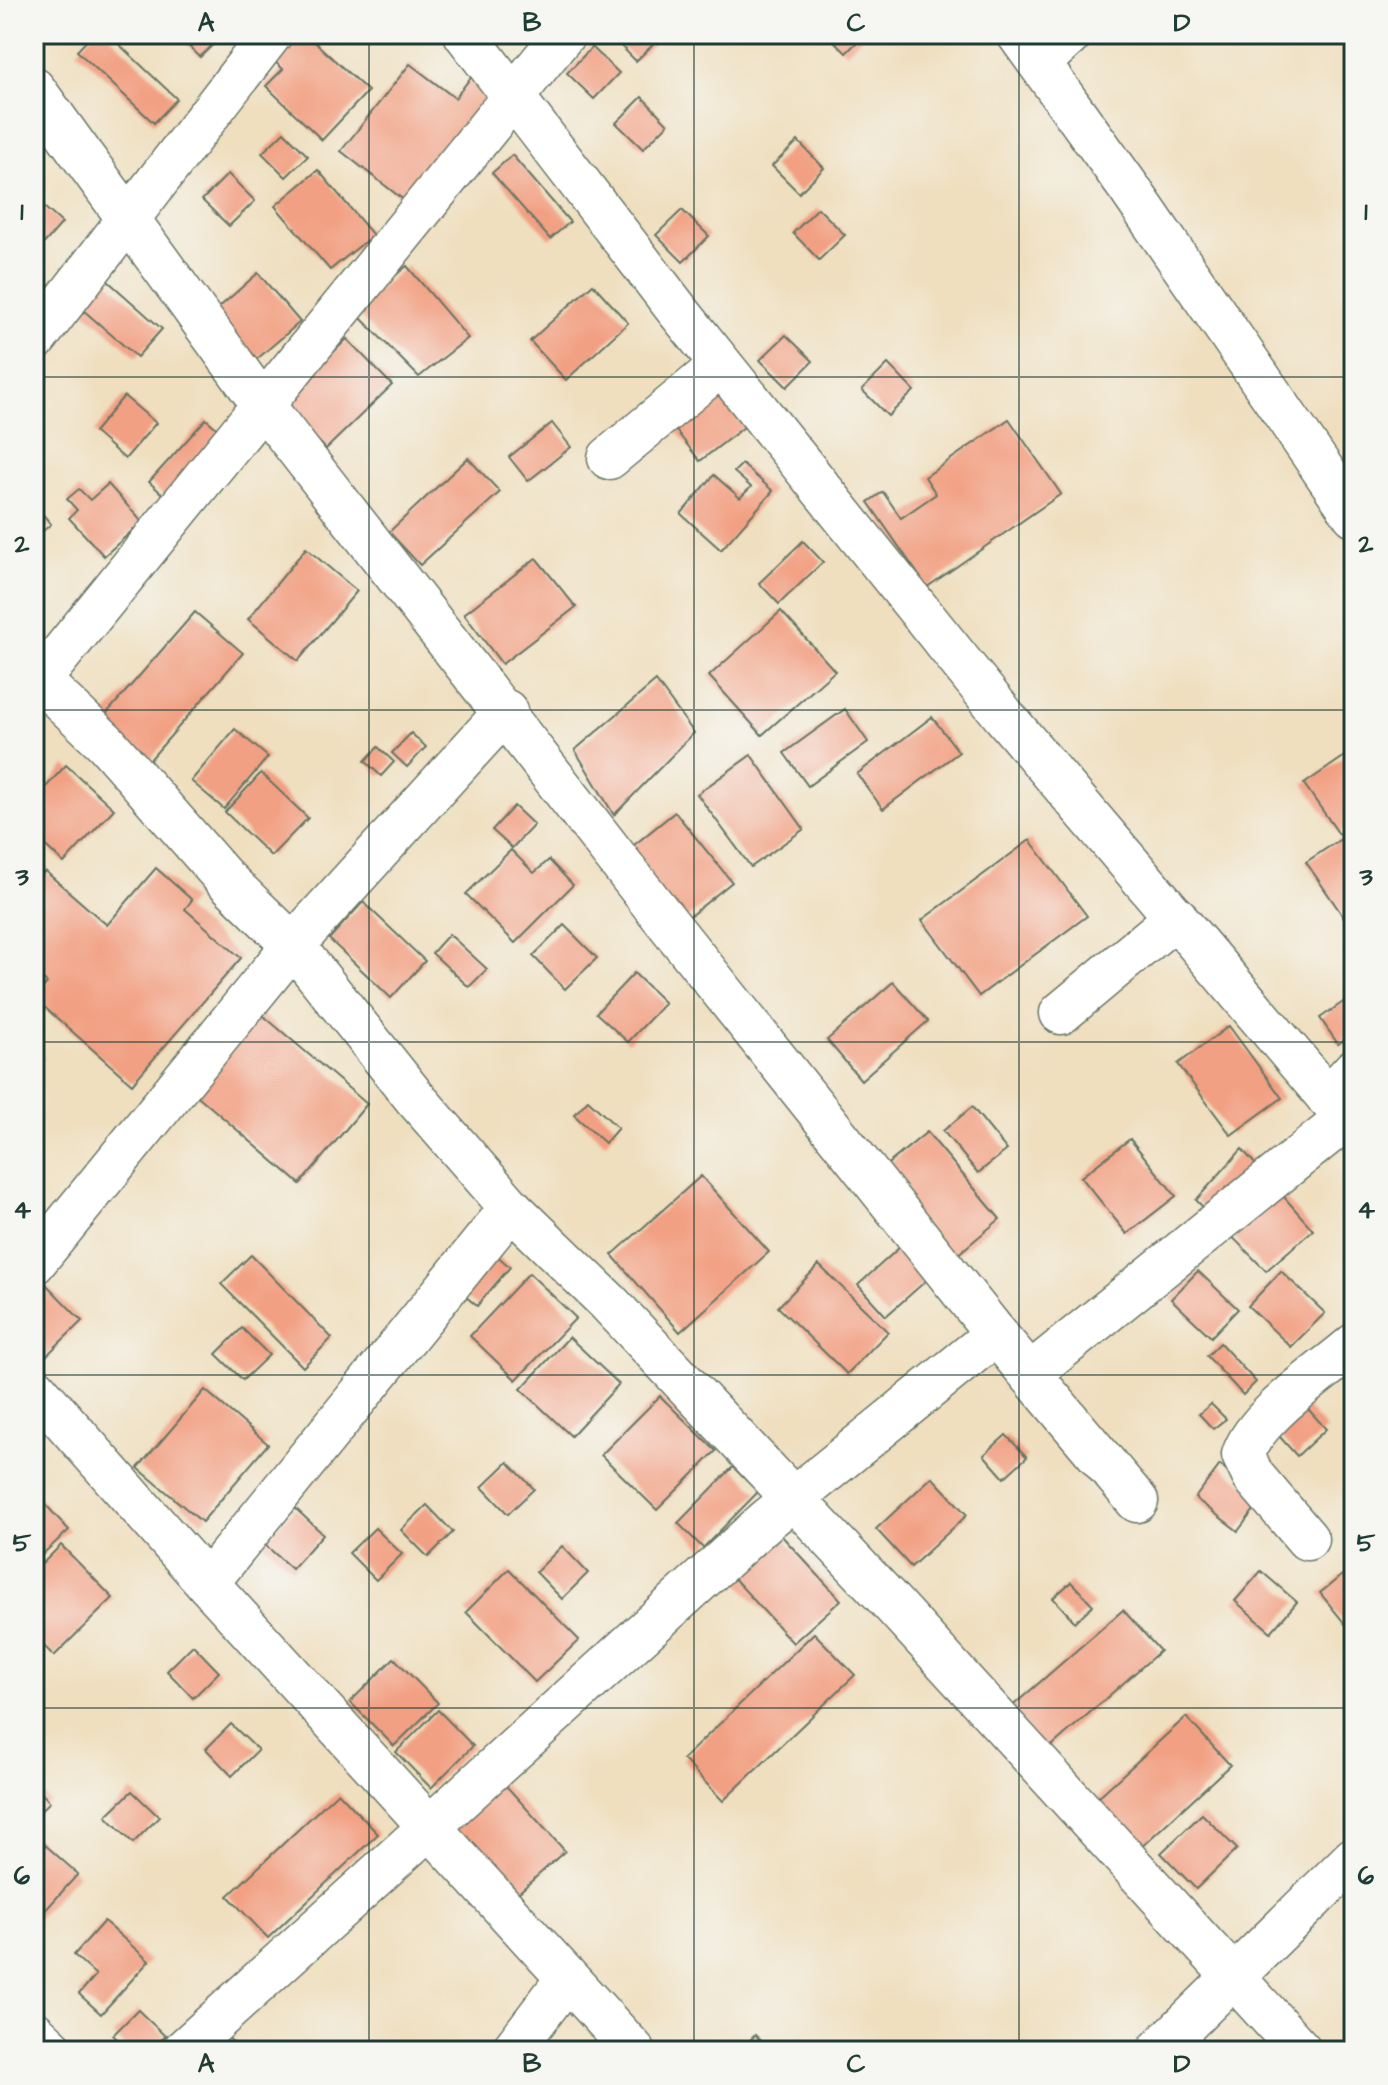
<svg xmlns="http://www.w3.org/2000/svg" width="1388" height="2085" font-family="'Architects Daughter',sans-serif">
  <rect width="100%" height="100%" fill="#f6f6f2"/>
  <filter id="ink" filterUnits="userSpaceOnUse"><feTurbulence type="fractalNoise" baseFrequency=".0125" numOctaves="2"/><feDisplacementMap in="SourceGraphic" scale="16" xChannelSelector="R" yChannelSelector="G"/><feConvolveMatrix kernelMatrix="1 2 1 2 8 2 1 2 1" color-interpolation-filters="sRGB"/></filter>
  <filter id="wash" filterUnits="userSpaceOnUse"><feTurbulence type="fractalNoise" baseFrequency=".006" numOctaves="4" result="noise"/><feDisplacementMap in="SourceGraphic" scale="32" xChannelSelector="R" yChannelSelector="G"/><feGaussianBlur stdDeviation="1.8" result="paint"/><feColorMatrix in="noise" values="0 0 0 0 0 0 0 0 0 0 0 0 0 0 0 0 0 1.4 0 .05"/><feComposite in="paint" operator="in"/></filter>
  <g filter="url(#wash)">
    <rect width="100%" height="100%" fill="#efdfbf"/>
    <g id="blocks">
      <!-- building -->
      <g fill="#f2a083">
        <polygon points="93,34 108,34 177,99 154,123 77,51"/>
        <polygon points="176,34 224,34 200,57"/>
        <polygon points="297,34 306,34 368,91 322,140 266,86 283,69 273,60"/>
        <polygon points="609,34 660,34 662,36 636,61"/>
        <polygon points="827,34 865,34 846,53"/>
        <polygon points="592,47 619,73 594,99 567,73"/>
        <polygon points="410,64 455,98 472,76 491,91 405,201 341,151"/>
        <polygon points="642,97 668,124 643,149 616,123"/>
        <polygon points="284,132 308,156 286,177 262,153"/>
        <polygon points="798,141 824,168 799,193 772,166"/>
        <polygon points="512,155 570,222 550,239 492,173"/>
        <polygon points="318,170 373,235 330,270 275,206"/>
        <polygon points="228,174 255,201 229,226 202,200"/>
        <polygon points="34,198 62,223 34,255"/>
        <polygon points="818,208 845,235 819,260 793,233"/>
        <polygon points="682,210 709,236 683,262 656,235"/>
        <polygon points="407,266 468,338 419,377 353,310"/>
        <polygon points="258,273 300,322 257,359 215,311"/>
        <polygon points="100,274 162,329 137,357 75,303"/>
        <polygon points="593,284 628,323 566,380 530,341"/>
        <polygon points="786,335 813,361 787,387 760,360"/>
        <polygon points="347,339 392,385 326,449 281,403"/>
        <polygon points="888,364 914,391 888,416 862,390"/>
        <polygon points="718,393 744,427 700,461 674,428"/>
        <polygon points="124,396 156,423 125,459 94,432"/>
        <polygon points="206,419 228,438 171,502 149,482"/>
        <polygon points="1009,419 1061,494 927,587 868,502 883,492 901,518 936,494 925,477"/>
        <polygon points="552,423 571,447 528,481 509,457"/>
        <polygon points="468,458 500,492 420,565 389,532"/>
        <polygon points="742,464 773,491 721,550 681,514 714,475 740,498 751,487 734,472"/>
        <polygon points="108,484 142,522 104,556 69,518 77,510 67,499 79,489 90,500"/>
        <polygon points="34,504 51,524 34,539"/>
        <polygon points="803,541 823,562 779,604 759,583"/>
        <polygon points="306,548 357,591 298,661 248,619"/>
        <polygon points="536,558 576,607 502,664 464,614"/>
        <polygon points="781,611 835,671 762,735 709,676"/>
        <polygon points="195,612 243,653 148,762 100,721"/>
        <polygon points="656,681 694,733 614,815 575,750"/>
        <polygon points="845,709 868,742 808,786 784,753"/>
        <polygon points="932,717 959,752 883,809 857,774"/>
        <polygon points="235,729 268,757 224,809 191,781"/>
        <polygon points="411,733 426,747 407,767 392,753"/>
        <polygon points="378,747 394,762 381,776 365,761"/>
        <polygon points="1348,754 1354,763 1354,823 1339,834 1304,784"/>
        <polygon points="751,755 804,829 751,867 697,794"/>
        <polygon points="66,765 114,809 64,863 34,835 34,800"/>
        <polygon points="261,773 308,818 271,856 225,812"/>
        <polygon points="514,806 534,825 512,848 492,830"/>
        <polygon points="675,812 732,882 680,924 623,854"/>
        <polygon points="1344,837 1354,852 1354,912 1345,919 1306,862"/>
        <polygon points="1030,840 1087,916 979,996 922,920"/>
        <polygon points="511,850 534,873 549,860 573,885 515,943 466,894"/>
        <polygon points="156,868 192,900 185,909 241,958 132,1084 34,998 47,983 34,972 34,884 45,871 107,925"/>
        <polygon points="363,902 425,961 391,998 329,939"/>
        <polygon points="564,925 597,958 565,989 533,956"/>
        <polygon points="449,934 487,969 469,987 432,953"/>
        <polygon points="634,973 665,1003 628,1042 596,1013"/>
        <polygon points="893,982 928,1021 861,1080 827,1040"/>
        <polygon points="1352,996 1354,1033 1338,1044 1320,1018"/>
        <polygon points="259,1012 367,1104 300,1184 192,1091"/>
        <polygon points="1229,1026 1282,1098 1231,1135 1178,1064"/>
        <polygon points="34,1048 44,1058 34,1067"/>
        <polygon points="588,1100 618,1128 605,1143 574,1115"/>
        <polygon points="972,1107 1007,1150 978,1173 943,1131"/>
        <polygon points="927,1132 1000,1219 950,1261 877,1173"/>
        <polygon points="1130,1139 1176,1196 1127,1234 1081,1177"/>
        <polygon points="1242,1149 1313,1230 1266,1271 1196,1200"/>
        <polygon points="701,1176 769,1252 680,1332 612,1255"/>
        <polygon points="487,1247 510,1267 477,1306 453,1286"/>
        <polygon points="900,1247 928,1279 886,1316 858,1285"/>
        <polygon points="251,1255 332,1338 303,1367 221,1284"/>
        <polygon points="819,1265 888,1332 847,1374 778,1307"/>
        <polygon points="1198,1271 1238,1309 1211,1337 1171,1299"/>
        <polygon points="1281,1271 1325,1313 1291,1347 1248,1306"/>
        <polygon points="529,1273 576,1318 516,1380 470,1336"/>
        <polygon points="36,1274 82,1321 44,1358 34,1348"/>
        <polygon points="242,1328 269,1355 243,1380 216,1354"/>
        <polygon points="569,1337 619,1384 571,1436 521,1389"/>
        <polygon points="1220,1343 1256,1382 1243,1395 1207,1356"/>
        <polygon points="205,1390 268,1444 202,1522 138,1468"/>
        <polygon points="660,1396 716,1451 657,1510 601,1455"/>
        <polygon points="1300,1400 1326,1429 1297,1456 1271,1427"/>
        <polygon points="1211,1404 1226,1419 1213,1429 1199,1414"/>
        <polygon points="1006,1435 1027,1457 1004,1478 984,1455"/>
        <polygon points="508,1462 534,1489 508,1514 482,1487"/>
        <polygon points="1220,1465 1263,1498 1238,1531 1195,1498"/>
        <polygon points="733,1467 758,1492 703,1548 678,1523"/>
        <polygon points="932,1477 967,1515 911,1567 876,1529"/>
        <polygon points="34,1492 69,1530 34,1562"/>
        <polygon points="427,1505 453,1532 428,1557 401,1530"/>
        <polygon points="295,1508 323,1534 292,1569 263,1543"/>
        <polygon points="767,1520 841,1600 793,1643 720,1563"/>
        <polygon points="375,1528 402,1554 376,1580 349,1553"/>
        <polygon points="61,1545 113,1598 54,1656 34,1636 34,1572"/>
        <polygon points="562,1546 588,1573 562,1599 536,1572"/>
        <polygon points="1352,1567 1354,1569 1354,1635 1320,1593"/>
        <polygon points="509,1569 579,1640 535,1682 466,1612"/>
        <polygon points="1261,1571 1297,1602 1271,1632 1235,1601"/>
        <polygon points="1071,1582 1093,1605 1075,1622 1053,1598"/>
        <polygon points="1123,1610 1160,1651 1046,1751 1009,1709"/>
        <polygon points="814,1633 855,1675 723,1801 683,1759"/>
        <polygon points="193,1645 219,1672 193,1698 167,1671"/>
        <polygon points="394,1658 438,1703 394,1746 350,1702"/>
        <polygon points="438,1710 473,1746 431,1788 396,1752"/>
        <polygon points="1186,1717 1230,1765 1139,1849 1095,1800"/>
        <polygon points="231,1724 258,1750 232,1776 206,1749"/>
        <polygon points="498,1777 565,1851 516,1895 449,1822"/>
        <polygon points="34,1785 50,1802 36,1815 34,1813"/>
        <polygon points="132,1791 159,1817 133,1843 106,1816"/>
        <polygon points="338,1792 378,1834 268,1938 228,1896"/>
        <polygon points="1202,1814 1237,1849 1196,1889 1161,1853"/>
        <polygon points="34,1835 78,1874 34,1923"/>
        <polygon points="104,1921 149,1961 101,2014 79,1994 96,1975 74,1955"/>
        <polygon points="138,2010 165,2036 150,2051 129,2051 113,2035"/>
        <polygon points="220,2030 242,2051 199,2051"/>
        <polygon points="755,2035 772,2051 740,2051"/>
      </g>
    </g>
  </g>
  <g filter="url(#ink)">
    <use href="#blocks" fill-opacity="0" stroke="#687665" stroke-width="2"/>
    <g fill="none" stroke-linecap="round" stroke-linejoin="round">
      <!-- street casing -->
      <g stroke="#687665" stroke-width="45">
        <g id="street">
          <polyline points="465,34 675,307 1004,716 1354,1128"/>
          <polyline points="1018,34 1129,188 1354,515"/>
          <polyline points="1039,63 1071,34"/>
          <polyline points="34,89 263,405 650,901 996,1334 1137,1501"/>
          <polyline points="34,341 271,34"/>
          <polyline points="609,458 721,365"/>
          <polyline points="34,675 106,743 224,878 293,945 415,1098 511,1208 608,1302 886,1597 1301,2051"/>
          <polyline points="34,687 564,34"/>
          <polyline points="1061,1013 1176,917"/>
          <polyline points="1328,1098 1354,1070"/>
          <polyline points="34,1263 293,945 506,711"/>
          <polyline points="1030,1374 1346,1119"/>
          <polyline points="34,1387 207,1583 634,2051"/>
          <path d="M1307 1539 1253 1476 1243 1455C1255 1416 1322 1373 1354 1345"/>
          <polyline points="207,1583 511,1208"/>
          <polyline points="34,2032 54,2051"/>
          <polyline points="183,2051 767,1520 996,1334"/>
          <polyline points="512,2051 566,1980"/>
          <polyline points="1158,2051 1354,1858"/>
        </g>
      </g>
      <!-- street -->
      <use href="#street" stroke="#fff" stroke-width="42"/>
    </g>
  </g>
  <!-- grid -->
  <path fill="none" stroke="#1f3d34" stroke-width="2" stroke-opacity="0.55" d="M369 34V2051M694 34V2051M1019 34V2051M34 377H1354M34 710H1354M34 1042H1354M34 1375H1354M34 1708H1354"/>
  <!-- margin -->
  <rect width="1388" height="2085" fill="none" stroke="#f6f6f2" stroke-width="88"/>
  <rect x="44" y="44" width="1300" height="1997" fill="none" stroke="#1f3d34" stroke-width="3"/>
  <g font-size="26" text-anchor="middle" font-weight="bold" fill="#1f3d34">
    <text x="206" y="31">A</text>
    <text x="532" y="31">B</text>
    <text x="856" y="31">C</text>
    <text x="1182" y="31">D</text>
    <text x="22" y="220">1</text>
    <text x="1366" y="220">1</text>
    <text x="22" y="552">2</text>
    <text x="1366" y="552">2</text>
    <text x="22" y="885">3</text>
    <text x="1366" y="885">3</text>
    <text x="22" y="1218">4</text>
    <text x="1366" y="1218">4</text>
    <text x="22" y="1551">5</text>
    <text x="1366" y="1551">5</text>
    <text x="22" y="1884">6</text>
    <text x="1366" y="1884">6</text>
    <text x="206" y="2072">A</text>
    <text x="532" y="2072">B</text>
    <text x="856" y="2072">C</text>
    <text x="1182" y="2072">D</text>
  </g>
</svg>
